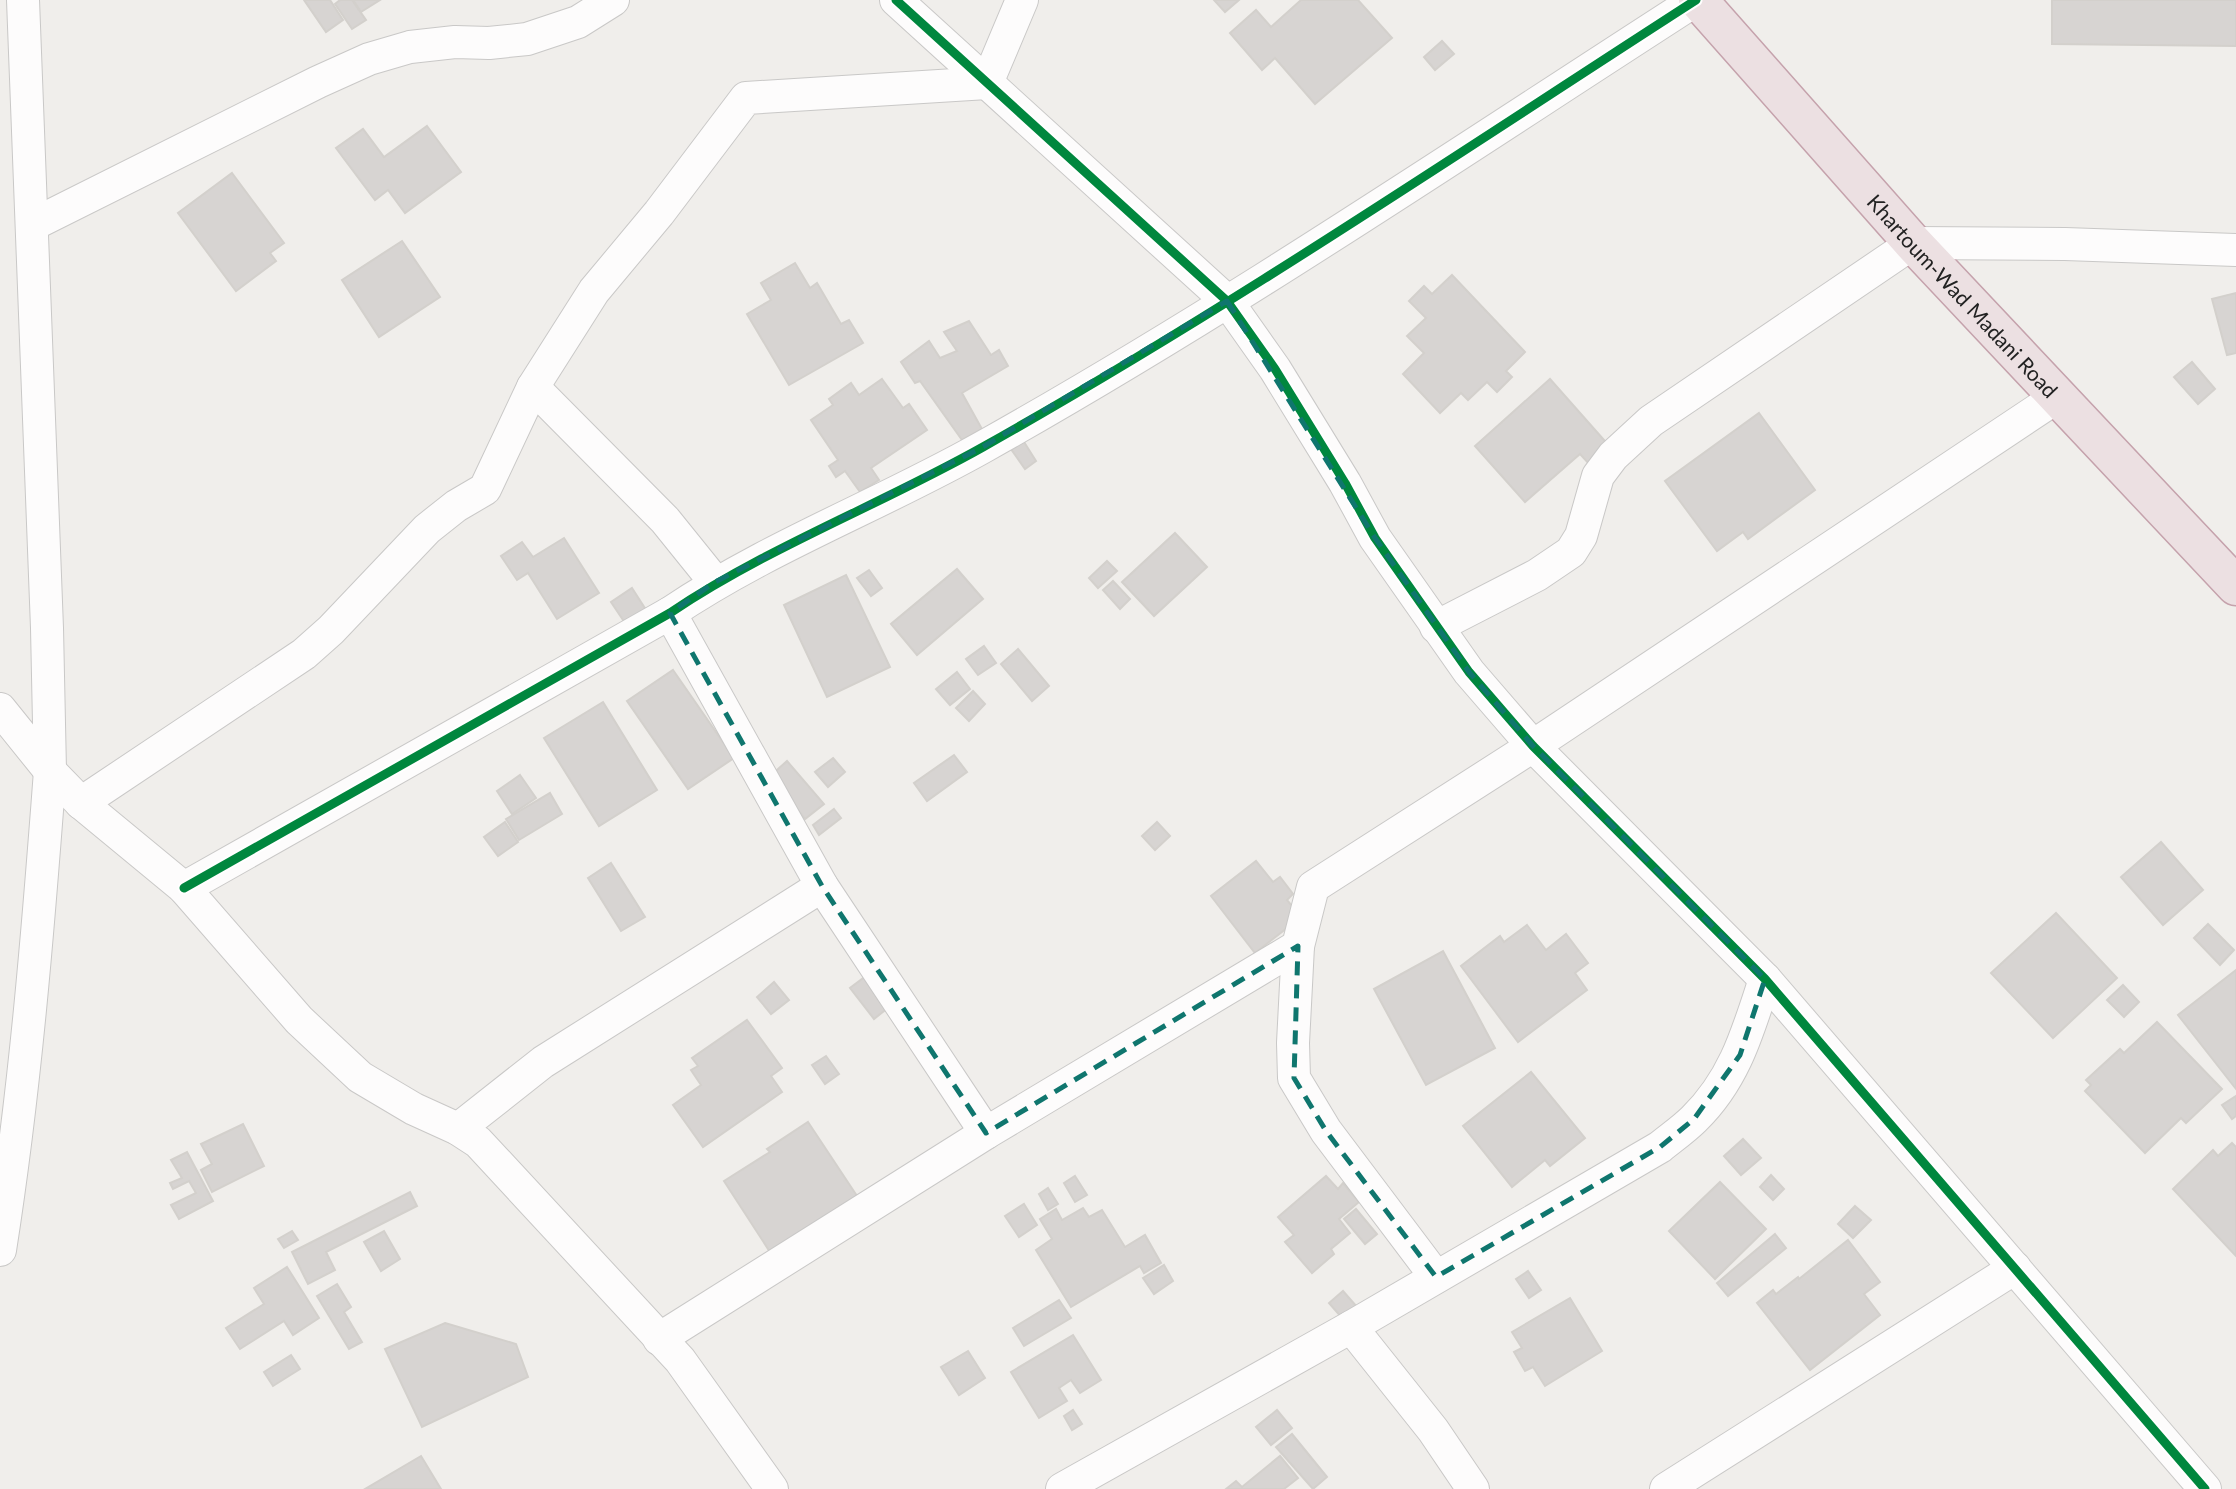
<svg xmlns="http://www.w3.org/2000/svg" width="2236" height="1489" font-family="Lato,sans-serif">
  <rect width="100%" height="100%" fill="#f0eeeb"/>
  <!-- building -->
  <g fill="#d7d4d2" stroke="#d3d0cc" stroke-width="2">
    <polygon points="304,0 330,0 343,20 326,32"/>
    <polygon points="340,0 352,0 366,20 352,29 335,4"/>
    <polygon points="353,0 380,0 361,12"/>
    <polygon points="1214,0 1239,0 1225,12"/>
    <polygon points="1301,0 1358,0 1392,38 1315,104 1275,58 1262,70 1230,33 1256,10 1271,27"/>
    <polygon points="2052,0 2236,0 2236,46 2052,44"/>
    <polygon points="1442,41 1454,54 1435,70 1424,57"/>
    <polygon points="427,126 461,172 405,213 388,190 375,200 336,148 363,129 384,157"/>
    <polygon points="232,173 284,243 270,253 276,261 236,291 178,213"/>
    <polygon points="402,241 440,297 379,337 342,280"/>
    <polygon points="795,263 810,288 817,283 841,324 849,320 863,343 789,385 747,314 771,300 761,283"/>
    <polygon points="1452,275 1525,352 1506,371 1512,377 1497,392 1487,382 1468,400 1461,393 1440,413 1403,374 1424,353 1407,336 1426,318 1409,301 1424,286 1432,294"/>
    <polygon points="2236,293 2236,353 2227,355 2212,299"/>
    <polygon points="969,321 991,355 999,350 1008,366 962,393 982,429 962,440 920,381 915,383 901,362 929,341 940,358 957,351 944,332"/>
    <polygon points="2192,362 2215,389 2198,404 2174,377"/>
    <polygon points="882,379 903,408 909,404 927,430 871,468 879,480 860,492 845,471 836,477 829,466 838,460 811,420 833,405 829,399 851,383 859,395"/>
    <polygon points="1550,379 1611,448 1590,465 1580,454 1525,502 1475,446"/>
    <polygon points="1759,413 1815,490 1748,539 1743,532 1717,551 1665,481"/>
    <polygon points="1019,434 1036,461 1025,469 1006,442"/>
    <polygon points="1175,533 1207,567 1154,616 1122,582"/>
    <polygon points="564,538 599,593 557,619 528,573 517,580 501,556 522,542 533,557"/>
    <polygon points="1107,561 1117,571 1098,588 1089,578"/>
    <polygon points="957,569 983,599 917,655 891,624"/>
    <polygon points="869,570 882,588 871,596 857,578"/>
    <polygon points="846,575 890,667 827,697 784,605"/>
    <polygon points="1113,581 1130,599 1120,609 1103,590"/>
    <polygon points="632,588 648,613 627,626 611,602"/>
    <polygon points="984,646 996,663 978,675 966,659"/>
    <polygon points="1018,649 1049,686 1032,701 1001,664"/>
    <polygon points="673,670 734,758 688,789 627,701"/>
    <polygon points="957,672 970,689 950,705 936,689"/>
    <polygon points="973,691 985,704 969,721 956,708"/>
    <polygon points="603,702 657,790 599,826 544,738"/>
    <polygon points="954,755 967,772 927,801 914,783"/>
    <polygon points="833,758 845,772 828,787 815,772"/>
    <polygon points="787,761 824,804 805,819 769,777"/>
    <polygon points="520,775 536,798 512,814 497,791"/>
    <polygon points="550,793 562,814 519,840 506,819"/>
    <polygon points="834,809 841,818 819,835 813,825"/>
    <polygon points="505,822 518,842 498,856 484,837"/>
    <polygon points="1157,822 1170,836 1155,850 1142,836"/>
    <polygon points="2161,842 2203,890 2163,925 2121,877"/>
    <polygon points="1256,861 1273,882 1280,877 1293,894 1287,900 1301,917 1255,953 1211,896"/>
    <polygon points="611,863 645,917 621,931 588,878"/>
    <polygon points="2056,913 2117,978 2053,1038 1991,973"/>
    <polygon points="2208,924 2234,950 2220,965 2194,938"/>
    <polygon points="1527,925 1546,950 1566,934 1588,963 1575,973 1587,990 1518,1042 1461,966 1500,936 1504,942"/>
    <polygon points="1443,951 1495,1048 1426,1085 1374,989"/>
    <polygon points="2236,970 2236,1089 2178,1015"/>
    <polygon points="870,973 894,1003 874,1019 850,988"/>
    <polygon points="774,982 789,1000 771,1014 757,997"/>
    <polygon points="2123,985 2139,1002 2124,1017 2107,1000"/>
    <polygon points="747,1020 782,1068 771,1076 782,1092 703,1147 673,1105 701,1085 691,1070 698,1066 692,1058"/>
    <polygon points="2157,1022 2222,1089 2186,1123 2181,1118 2145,1153 2085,1091 2091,1085 2086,1080 2120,1049 2124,1053"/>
    <polygon points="826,1056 839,1074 825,1084 812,1065"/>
    <polygon points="1531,1072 1585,1138 1550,1166 1545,1160 1512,1187 1463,1126"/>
    <polygon points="2236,1096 2236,1116 2232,1119 2222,1105"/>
    <polygon points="808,1122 857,1196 770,1252 724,1181 770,1152 767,1149"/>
    <polygon points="243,1124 264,1166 212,1192 201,1170 212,1164 201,1144"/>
    <polygon points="1743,1139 1761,1158 1741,1175 1724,1156"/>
    <polygon points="2232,1143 2236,1147 2236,1256 2173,1189 2213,1150 2218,1156"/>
    <polygon points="187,1152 213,1201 179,1219 171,1205 196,1193 189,1181 173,1189 170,1183 182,1178 171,1160"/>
    <polygon points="1771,1175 1784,1189 1773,1200 1760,1187"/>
    <polygon points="1075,1176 1087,1195 1075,1202 1064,1183"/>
    <polygon points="1326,1176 1338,1189 1343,1183 1359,1202 1339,1219 1350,1233 1331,1249 1334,1254 1312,1273 1285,1242 1294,1235 1278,1217"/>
    <polygon points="1720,1182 1766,1229 1715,1279 1669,1231"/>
    <polygon points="1048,1188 1058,1204 1048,1210 1039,1194"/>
    <polygon points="410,1192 417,1206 326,1252 335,1270 308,1284 292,1252"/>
    <polygon points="1024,1204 1037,1225 1019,1237 1005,1216"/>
    <polygon points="1855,1206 1871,1220 1853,1238 1838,1224"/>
    <polygon points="1083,1208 1089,1217 1102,1210 1125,1247 1145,1235 1161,1263 1144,1273 1140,1266 1071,1307 1036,1250 1052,1239 1040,1219 1056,1209 1062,1220"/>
    <polygon points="1356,1209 1377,1234 1365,1244 1344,1219"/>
    <polygon points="292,1231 298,1240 284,1248 278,1239"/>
    <polygon points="384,1231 400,1259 381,1271 364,1242"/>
    <polygon points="1775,1234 1786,1248 1728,1296 1717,1283"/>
    <polygon points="1848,1240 1880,1282 1864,1294 1880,1315 1810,1370 1757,1303 1773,1290 1776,1294 1798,1277 1799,1279"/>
    <polygon points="1164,1265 1173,1281 1154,1294 1143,1278"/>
    <polygon points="287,1267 319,1318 293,1335 284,1321 240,1349 226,1328 264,1304 254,1288"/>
    <polygon points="1528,1271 1541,1290 1529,1298 1516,1279"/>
    <polygon points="337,1284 351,1307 344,1312 362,1342 349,1349 317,1296"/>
    <polygon points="1343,1291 1357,1307 1343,1319 1329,1303"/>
    <polygon points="1570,1298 1602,1351 1545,1386 1533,1367 1525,1371 1514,1352 1522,1348 1512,1332"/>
    <polygon points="1059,1300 1071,1318 1024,1346 1013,1328"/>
    <polygon points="445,1323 516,1344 528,1377 422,1427 385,1349"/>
    <polygon points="1073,1335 1101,1380 1080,1393 1071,1380 1059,1388 1067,1401 1039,1418 1011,1372"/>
    <polygon points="968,1351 985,1378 959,1395 941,1367"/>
    <polygon points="291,1355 300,1369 273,1386 264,1372"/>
    <polygon points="1073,1410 1082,1424 1072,1430 1064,1416"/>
    <polygon points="1277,1410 1292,1428 1271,1445 1256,1427"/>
    <polygon points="1292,1434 1327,1477 1313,1489 1276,1447"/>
    <polygon points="421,1456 441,1489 365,1489"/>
    <polygon points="1280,1456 1298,1478 1284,1489 1226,1489 1236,1481 1242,1487"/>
  </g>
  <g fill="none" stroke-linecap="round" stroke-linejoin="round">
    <!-- street casing -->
    <g stroke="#c9c8c7" stroke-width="34">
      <g id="street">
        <polyline points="896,0 1227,301 1275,369 1345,483 1375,538 1469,672 1533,746 1765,979 2205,1489"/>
        <polyline points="32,225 318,82 369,59 410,47 455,42 489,43 527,39 578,22 613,0"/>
        <polyline points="533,387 665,520 715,582"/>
        <polyline points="670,613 822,886 986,1133"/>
        <polyline points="1436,627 1537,575 1571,552 1581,536 1598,476 1613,456 1651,421 1913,243 2065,244 2236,250"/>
        <polyline points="0,709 50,771 47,628 23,0"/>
        <polyline points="50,771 81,803 184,888 299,1020 360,1077 414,1109 458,1129 478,1142 680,1360 772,1489"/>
        <polyline points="81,803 304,654 331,630 427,529 456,506 485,489 533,387 594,291 659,213 746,98 987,83 1022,0"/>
        <path d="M184 888 670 613C768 547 880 505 983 447 1227 310 1460 152 1696 0"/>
        <polyline points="1298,946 1293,1043 1294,1078 1326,1131 1436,1277"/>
        <polyline points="458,1129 543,1062 822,886"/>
        <path d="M0 1250C25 1091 38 931 50 771"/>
        <polyline points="1351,1327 1433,1430 1473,1489"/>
        <polyline points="659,1339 986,1133 1298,946 1313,887 1533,746 2057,397"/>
        <path d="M1062 1489 1351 1327 1660 1147C1671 1138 1684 1129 1694 1119 1735 1079 1748 1031 1765 979"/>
        <polyline points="1666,1489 2015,1268"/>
      </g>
    </g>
    <!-- highway casing -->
    <g stroke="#c5a2ac" stroke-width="41">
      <g id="highway">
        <path id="s1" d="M1698 0 1913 243 2236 586"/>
      </g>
    </g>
    <!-- street -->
    <use href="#street" stroke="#fdfcfc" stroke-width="32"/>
    <!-- highway -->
    <use href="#highway" stroke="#ece0e2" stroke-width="38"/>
    <!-- cycleway casing -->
    <g stroke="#fff" stroke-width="13">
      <g id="cycleway">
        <polyline points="896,0 1227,301 1275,369 1345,483 1375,538 1469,672 1533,746 1765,979 2205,1489"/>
        <path d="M184 888 670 613C768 547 880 505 983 447 1227 310 1460 152 1696 0"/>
      </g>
    </g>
    <!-- cycleway -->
    <use href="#cycleway" stroke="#00873e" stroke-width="9"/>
  </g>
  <!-- marked area -->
  <path fill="none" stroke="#0f766e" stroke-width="5" stroke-dasharray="14 9" stroke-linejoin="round" d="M1227 301 1375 538 1469 672 1533 746 1765 979 1740 1055 1694 1119 1660 1147 1436 1277 1326 1131 1294 1078 1298 946 986 1133 822 886 670 613 715 582 981 448Z"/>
  <g text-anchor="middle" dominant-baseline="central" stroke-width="5" stroke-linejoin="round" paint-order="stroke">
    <!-- street labels -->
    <g font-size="21" fill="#222" stroke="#fff">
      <text stroke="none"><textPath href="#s1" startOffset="397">Khartoum-Wad Madani Road</textPath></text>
    </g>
  </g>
</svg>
